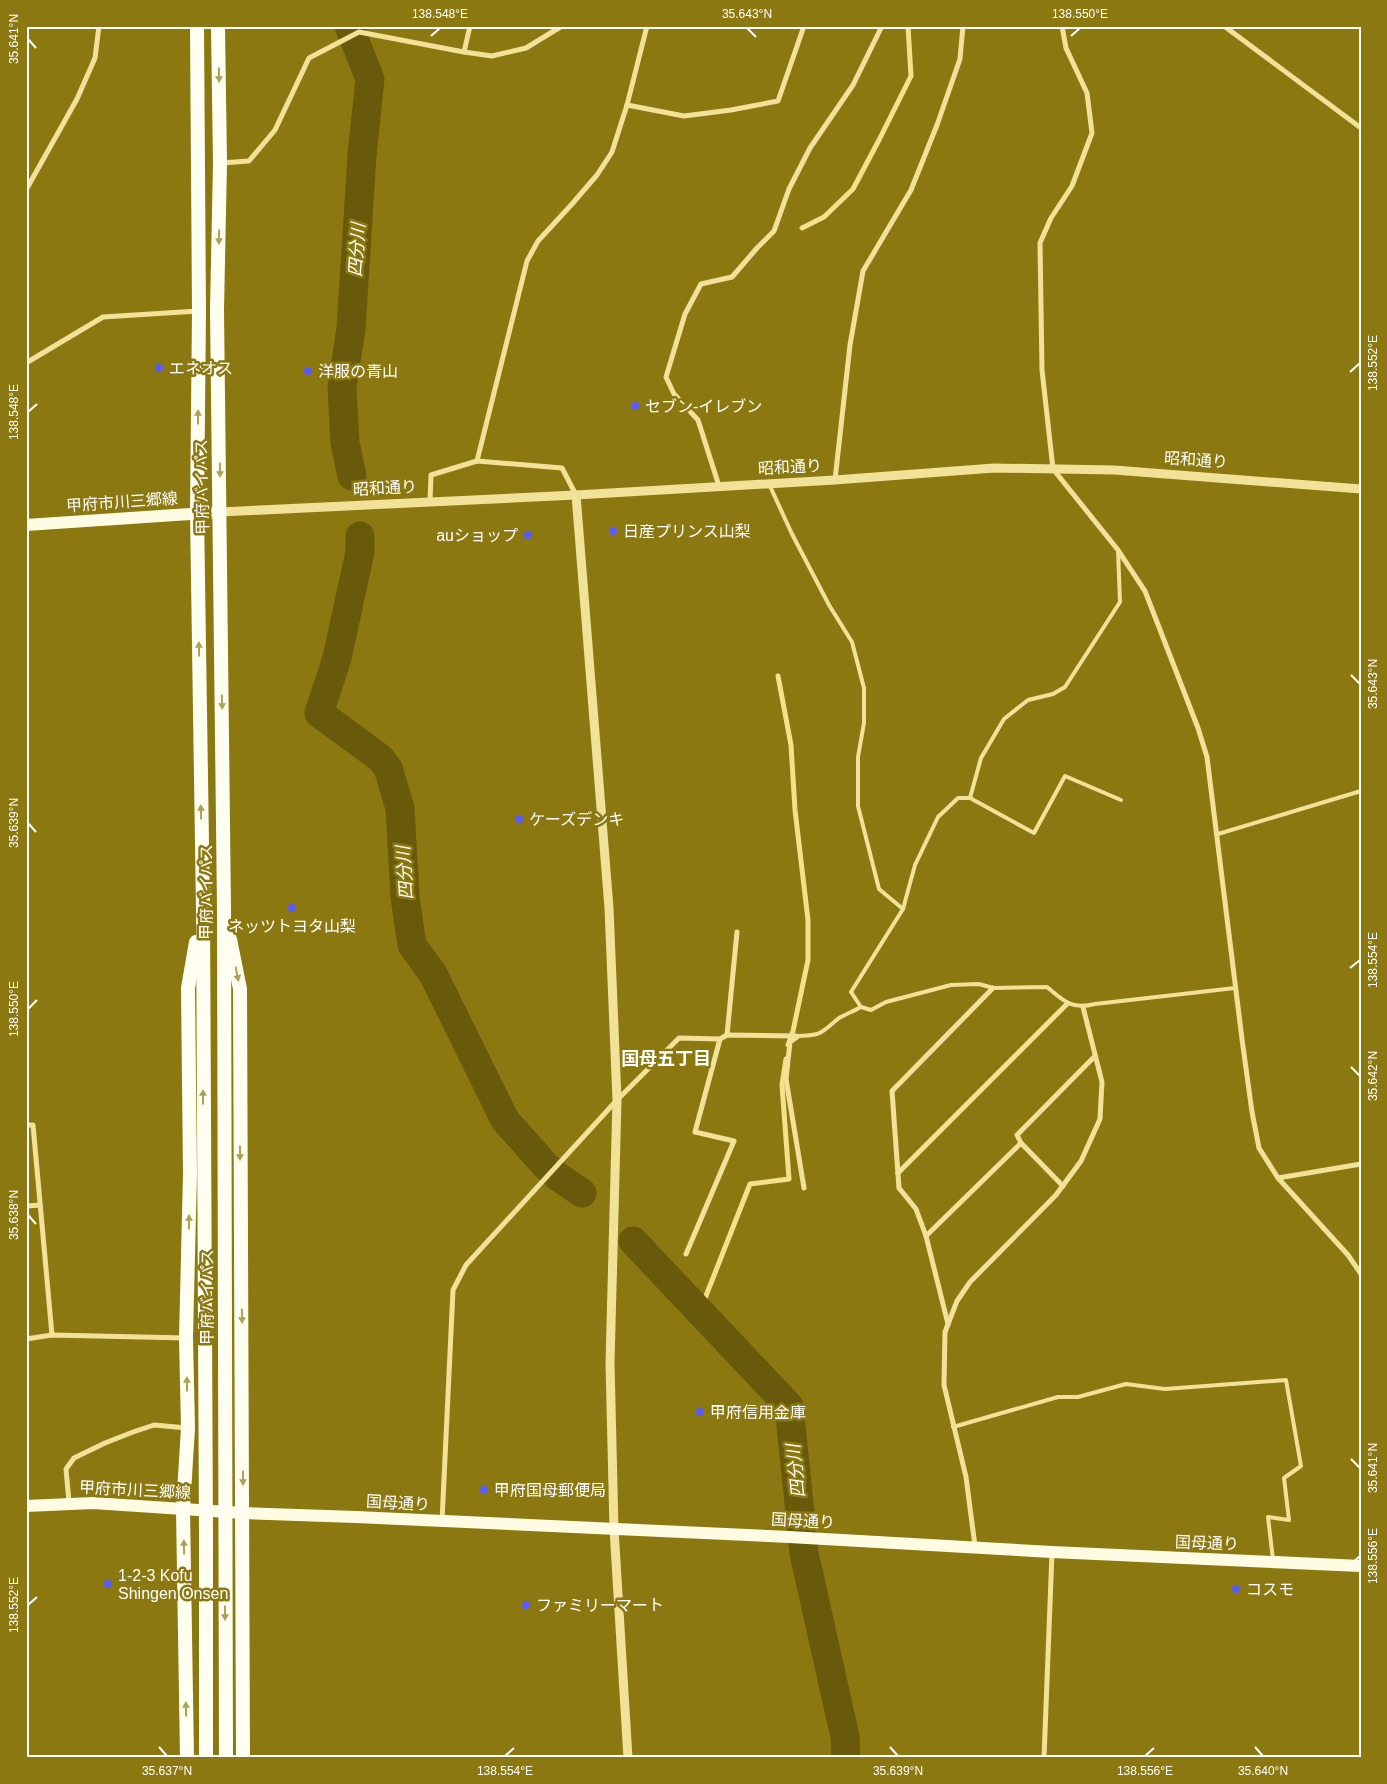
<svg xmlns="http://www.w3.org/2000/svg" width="1387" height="1784" font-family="Arial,'Noto Sans JP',sans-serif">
  <rect width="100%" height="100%" fill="#8c7811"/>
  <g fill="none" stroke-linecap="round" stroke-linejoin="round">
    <!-- stream -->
    <g stroke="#f5e18a" stroke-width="5">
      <polyline points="802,228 824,217 853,189 879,140 911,76 908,26"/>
      <polyline points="778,676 791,745 795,810 808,920 808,960 793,1031 788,1045"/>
      <polyline points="700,1311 750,1184 789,1179 782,1085 786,1059"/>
    </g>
    <!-- river -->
    <g stroke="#685a0a" stroke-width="29">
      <polyline points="349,26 370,79 362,155 351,329 342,388 345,443 352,476"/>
      <polyline points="360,536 360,552 337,658 319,713 380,758 388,768 400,808 405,897 412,945 433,974 505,1120 545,1165 557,1176 582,1193"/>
      <polyline points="633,1241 789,1406 804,1553 841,1719 845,1736 846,1758"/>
    </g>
    <!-- service -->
    <g stroke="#f2e299" stroke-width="4">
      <polyline points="769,484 792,534 829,605 852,642 864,688 864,723 858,757 858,806 879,889 903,909"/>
      <polyline points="970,798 981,758 1004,719 1028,700 1053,694 1065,687 1120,602 1118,550"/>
      <polyline points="1218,834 1361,791"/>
      <polyline points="861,1007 851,992 903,909 915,865 938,817 958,798 970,798 1034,833 1065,776 1121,800"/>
      <path d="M797 1036C824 1035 820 1033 839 1018 846 1014 854 1011 861 1007L871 1010 886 1002 951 985 979 984 993 988 1047 987C1064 1001 1071 1010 1095 1004L1235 988"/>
      <polyline points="953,1427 1058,1397 1078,1397 1126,1384 1165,1389 1286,1380 1301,1466 1284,1478 1289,1520 1268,1517 1273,1560"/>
    </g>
    <!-- minor -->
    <g stroke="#f2e299" stroke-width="5">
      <polyline points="470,26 464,52 492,56 526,48 562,26"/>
      <polyline points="1062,26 1066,48 1087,93 1092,133 1072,186 1051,218 1040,243 1042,370 1053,469 1118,550 1145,591 1198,728 1207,757 1242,1039 1252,1112 1259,1148 1278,1178 1348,1255 1361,1274"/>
      <polyline points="1224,26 1361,128"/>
      <polyline points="627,105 684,116 731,110 778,101 804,26"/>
      <polyline points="221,163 249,161 275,130 309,58 359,32 464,52"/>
      <polyline points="26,190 77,99 95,58 99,26"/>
      <polyline points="26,363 103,317 198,311"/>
      <polyline points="477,461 527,261 538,241 572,204 597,175 612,152 627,105 647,26"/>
      <polyline points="835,480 850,345 863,271 911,190 937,125 960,59 963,26"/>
      <polyline points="719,486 698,420 674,394 666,377 685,314 701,284 732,277 757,248 774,231 789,189 810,148 853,85 882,26"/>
      <polyline points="430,501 431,475 477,461 562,468 576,495"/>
      <polyline points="727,1035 737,932"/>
      <polyline points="797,1037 790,1042 786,1079 804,1188"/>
      <polyline points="26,1125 33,1125 52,1335"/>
      <polyline points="1021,1143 1063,1186"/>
      <polyline points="898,1173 1067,1004"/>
      <polyline points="1278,1178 1361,1164"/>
      <polyline points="26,1206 40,1205"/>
      <polyline points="926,1236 1021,1143 1017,1135 1095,1056"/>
      <polyline points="686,1254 734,1141 695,1132 720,1039"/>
      <polyline points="948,1324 926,1236 916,1209 899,1188 892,1091 993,988"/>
      <polyline points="26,1339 52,1335 186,1338"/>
      <polyline points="69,1502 66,1469 74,1458 105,1443 133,1432 154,1425 187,1428"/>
      <polyline points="442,1521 453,1290 466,1265 617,1100 679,1038 720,1039 727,1035 797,1036"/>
      <polyline points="975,1546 966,1477 944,1385 945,1332 957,1301 970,1282 1056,1195 1081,1161 1100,1119 1102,1082 1083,1007"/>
      <polyline points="1044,1758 1052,1553"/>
    </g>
    <!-- tertiary -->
    <g stroke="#f2e299" stroke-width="9">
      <polyline points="576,495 609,908 617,1100 610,1363 614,1529 628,1758"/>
      <polyline points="220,512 576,495 835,480 994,468 1114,470 1361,489"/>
    </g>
    <!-- primary -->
    <g stroke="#fffce3" stroke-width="12">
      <polyline points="26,525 220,512"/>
      <polyline points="26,1506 93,1503 243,1513 356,1517 789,1537 1052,1552 1361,1566"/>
    </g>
    <!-- trunk -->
    <g stroke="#fffef1" stroke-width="14">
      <polyline points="197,26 199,311 197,513 203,909 206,1532 206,1758"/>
      <polyline points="218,26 220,163 217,310 224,909 226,1758"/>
      <polyline points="230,939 240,989 243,1758"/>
      <polyline points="187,1758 183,1509 188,1428 186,1338 190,1174 188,988 196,942"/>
    </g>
  </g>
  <!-- one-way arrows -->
  <defs><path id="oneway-solid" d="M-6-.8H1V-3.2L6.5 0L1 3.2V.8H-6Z" transform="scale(1.25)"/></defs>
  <g fill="#aea054">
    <use href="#oneway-solid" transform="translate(219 75) rotate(89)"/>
    <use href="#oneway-solid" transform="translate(219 237) rotate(91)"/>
    <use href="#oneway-solid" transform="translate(198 417) rotate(-90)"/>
    <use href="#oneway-solid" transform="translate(220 470) rotate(89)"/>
    <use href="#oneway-solid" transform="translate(199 649) rotate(-91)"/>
    <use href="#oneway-solid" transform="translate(222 702) rotate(89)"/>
    <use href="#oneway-solid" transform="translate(201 812) rotate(-91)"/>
    <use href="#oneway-solid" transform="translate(237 974) rotate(79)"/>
    <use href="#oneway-solid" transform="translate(203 1097) rotate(-90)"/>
    <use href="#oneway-solid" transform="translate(240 1153) rotate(90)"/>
    <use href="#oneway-solid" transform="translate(189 1222) rotate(-89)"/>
    <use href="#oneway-solid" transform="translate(242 1316) rotate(89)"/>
    <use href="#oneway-solid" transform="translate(187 1384) rotate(-91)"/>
    <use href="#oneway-solid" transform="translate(243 1478) rotate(90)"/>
    <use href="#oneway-solid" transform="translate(184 1547) rotate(-91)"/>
    <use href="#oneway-solid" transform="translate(225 1613) rotate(90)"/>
    <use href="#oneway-solid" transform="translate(186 1709) rotate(-91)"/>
  </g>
  <!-- ticks -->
  <path fill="none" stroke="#fff" stroke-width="2" d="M747 28 756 37M431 36 440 28M1071 36 1080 28M28 39 36 48M1350 372 1360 363M28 412 37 404M1351 675 1360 684M28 823 36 832M1350 968 1360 960M28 1009 37 1000M1351 1067 1360 1076M28 1215 36 1224M1351 1459 1360 1468M1350 1565 1360 1556M28 1605 37 1597M159 1747 167 1756M890 1747 898 1756M1255 1747 1263 1756M505 1756 514 1748M1145 1756 1154 1748"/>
  <!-- markers -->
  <g fill="#595bff" stroke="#8c7811" stroke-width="2">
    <circle cx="159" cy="368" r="5"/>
    <circle cx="308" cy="371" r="5"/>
    <circle cx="635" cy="406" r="5"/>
    <circle cx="613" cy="531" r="5"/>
    <circle cx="528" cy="535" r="5"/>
    <circle cx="519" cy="819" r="5"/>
    <circle cx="292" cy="908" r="5"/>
    <circle cx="700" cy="1412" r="5"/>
    <circle cx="484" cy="1490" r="5"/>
    <circle cx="108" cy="1584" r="5"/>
    <circle cx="1236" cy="1589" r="5"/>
    <circle cx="526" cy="1605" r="5"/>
  </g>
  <g text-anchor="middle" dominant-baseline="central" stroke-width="5" stroke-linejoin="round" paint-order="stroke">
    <!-- poi labels -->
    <g font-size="16" fill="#fff" stroke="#8c7811" text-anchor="start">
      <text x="169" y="368">エネオス</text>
      <text x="318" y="371">洋服の青山</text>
      <text x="645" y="406">セブン-イレブン</text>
      <text x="623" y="531">日産プリンス山梨</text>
      <text x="518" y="535" text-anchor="end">auショップ</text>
      <text x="529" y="819">ケーズデンキ</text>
      <text x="292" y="926" text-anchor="middle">ネッツトヨタ山梨</text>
      <text x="710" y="1412">甲府信用金庫</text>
      <text x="494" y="1490">甲府国母郵便局</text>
      <text x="118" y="1575">1-2-3 Kofu<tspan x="118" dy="18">Shingen Onsen</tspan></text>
      <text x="1246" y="1589">コスモ</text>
      <text x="536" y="1605">ファミリーマート</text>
    </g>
    <!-- street labels -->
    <g font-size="16" fill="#fff" stroke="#8c7811">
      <text transform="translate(1196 460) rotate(4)">昭和通り</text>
      <text transform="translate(790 467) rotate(-3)">昭和通り</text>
      <text transform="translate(202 487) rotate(-91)">甲府バイパス</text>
      <text transform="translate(385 488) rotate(-3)">昭和通り</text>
      <text transform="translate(122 502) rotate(-4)">甲府市川三郷線</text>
      <text transform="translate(206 892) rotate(-90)">甲府バイパス</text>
      <text transform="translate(207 1297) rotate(-90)">甲府バイパス</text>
      <text transform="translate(135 1490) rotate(3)">甲府市川三郷線</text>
      <text transform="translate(398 1503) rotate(3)">国母通り</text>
      <text transform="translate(803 1521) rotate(3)">国母通り</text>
      <text transform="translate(1207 1543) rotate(2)">国母通り</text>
    </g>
    <!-- water labels -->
    <g font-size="18" font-style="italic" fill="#fff" stroke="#8c7811">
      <text transform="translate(357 250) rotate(-86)">四分川</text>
      <text transform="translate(405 873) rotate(-94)">四分川</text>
      <text transform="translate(796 1471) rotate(-96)">四分川</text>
    </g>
    <!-- neighbourhood labels -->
    <g font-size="18" font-weight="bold" fill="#fff" stroke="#8c7811">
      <text x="666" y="1059">国母五丁目</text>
    </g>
  </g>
  <!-- border -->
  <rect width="1387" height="1784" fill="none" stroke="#8c7811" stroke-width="55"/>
  <rect x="28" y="28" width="1332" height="1728" fill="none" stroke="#fff" stroke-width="2"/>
  <g font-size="12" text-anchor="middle" fill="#fff">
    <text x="440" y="18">138.548°E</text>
    <text x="747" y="18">35.643°N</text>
    <text x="1080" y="18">138.550°E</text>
    <text transform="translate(14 39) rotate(-90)" y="4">35.641°N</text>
    <text transform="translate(1373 363) rotate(-90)" y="4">138.552°E</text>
    <text transform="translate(14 412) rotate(-90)" y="4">138.548°E</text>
    <text transform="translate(1373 684) rotate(-90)" y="4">35.643°N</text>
    <text transform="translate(14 823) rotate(-90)" y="4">35.639°N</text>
    <text transform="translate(1373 960) rotate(-90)" y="4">138.554°E</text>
    <text transform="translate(14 1009) rotate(-90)" y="4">138.550°E</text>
    <text transform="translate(1373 1076) rotate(-90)" y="4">35.642°N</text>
    <text transform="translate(14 1215) rotate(-90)" y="4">35.638°N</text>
    <text transform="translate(1373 1468) rotate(-90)" y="4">35.641°N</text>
    <text transform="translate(1373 1556) rotate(-90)" y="4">138.556°E</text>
    <text transform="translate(14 1605) rotate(-90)" y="4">138.552°E</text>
    <text x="167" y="1775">35.637°N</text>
    <text x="505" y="1775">138.554°E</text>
    <text x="898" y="1775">35.639°N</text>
    <text x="1145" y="1775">138.556°E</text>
    <text x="1263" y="1775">35.640°N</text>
  </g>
</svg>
